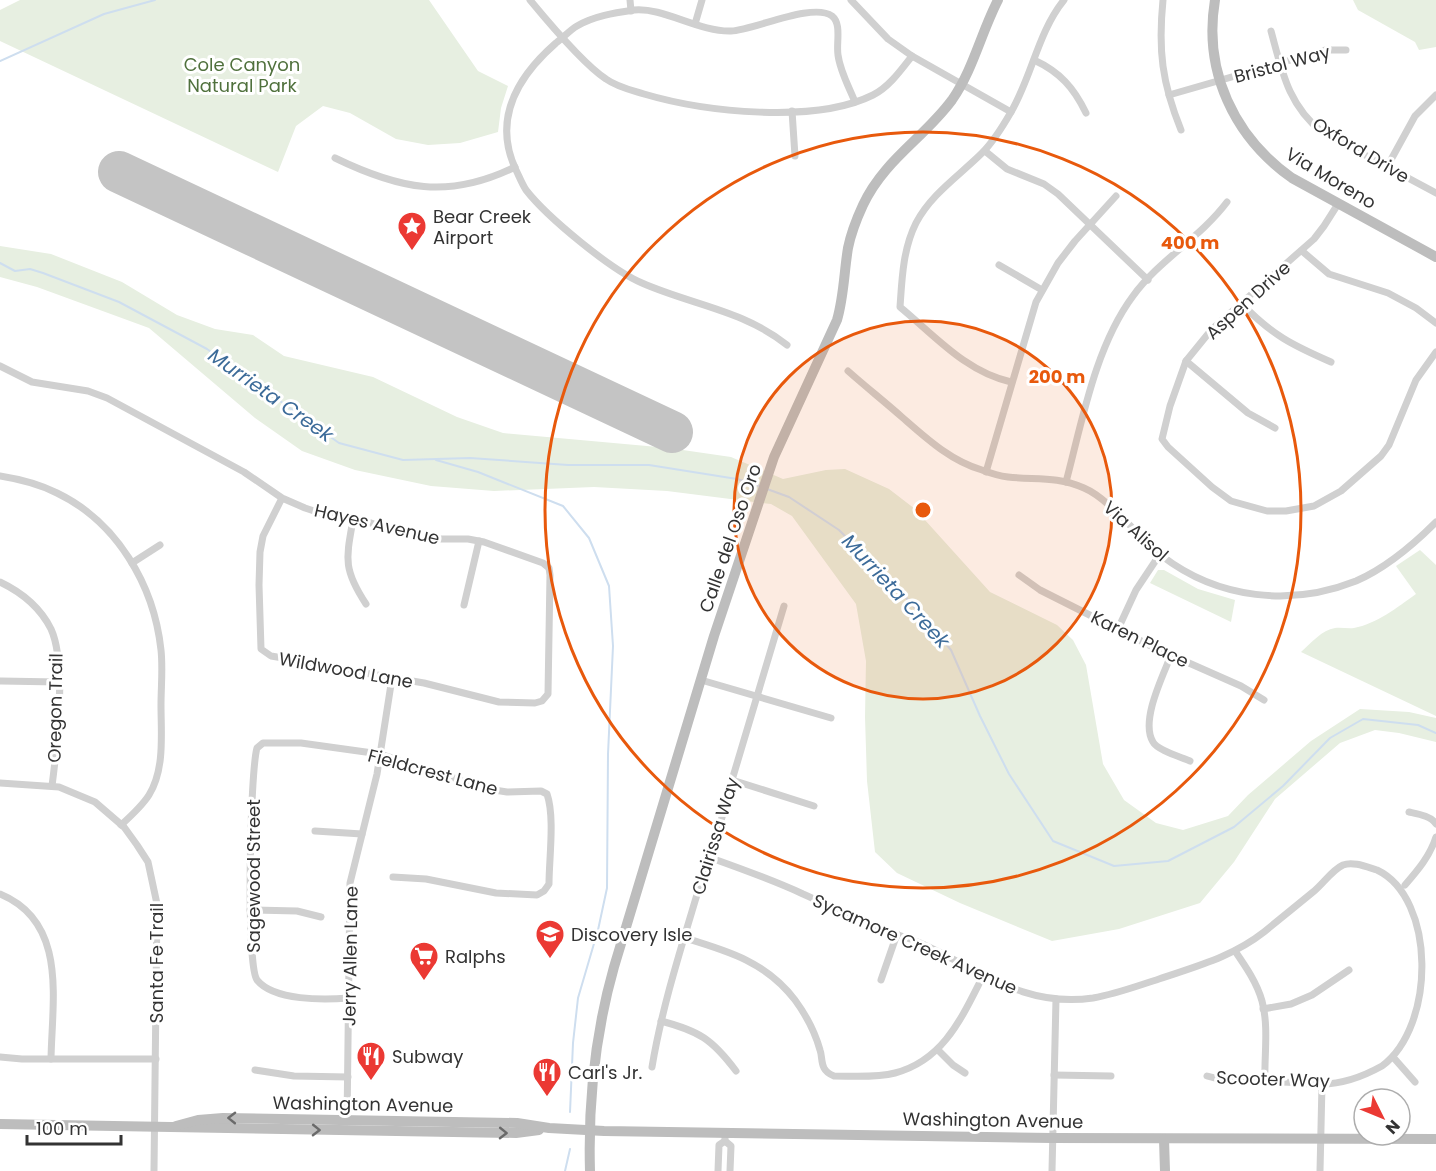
<svg xmlns="http://www.w3.org/2000/svg" width="1436" height="1171" font-family="Poppins,sans-serif">
  <rect width="100%" height="100%" fill="#fff"/>
  <!-- green -->
  <g fill="#e7efe1">
    <polygon points="20,0 429,0 478,71 508,86 501,108 498,132 460,143 428,145 396,139 350,113 323,106 296,126 278,172 0,41 0,10"/>
    <polygon points="1353,0 1436,0 1436,47 1419,50 1415,42 1358,10"/>
    <polygon points="0,246 51,254 122,282 177,315 215,329 253,335 284,356 373,377 457,417 503,433 669,448 731,457 783,479 826,470 845,469 889,489 915,509 990,592 1057,625 1073,640 1086,665 1103,764 1124,800 1156,823 1183,830 1228,816 1248,795 1311,741 1360,709 1409,712 1436,718 1436,742 1399,733 1375,730 1340,743 1275,799 1234,862 1200,903 1119,929 1052,941 960,903 897,873 875,852 867,781 865,717 866,661 856,604 792,516 771,504 667,491 594,487 494,491 431,486 355,470 302,451 255,418 149,328 37,287 0,277"/>
    <path d="M1420 550 1436 565V716L1301 652C1311 643 1322 630 1335 628 1341 627 1348 629 1354 628 1376 624 1398 607 1416 594L1396 566Z"/>
    <polygon points="1158,570 1164,570 1198,589 1235,600 1231,622 1150,583"/>
  </g>
  <g fill="none" stroke-linecap="round" stroke-linejoin="round">
    <!-- stream -->
    <g stroke="#cedeef" stroke-width="2">
      <polyline points="0,61 104,14 155,0"/>
      <polyline points="0,263 15,271 30,269 43,273 119,302 207,349 339,443 403,460 470,458 568,465 649,465 737,479 762,487"/>
      <polyline points="436,460 478,472 563,506 589,538 609,586 613,646 608,754 607,888 598,930 578,998 573,1043 570,1112"/>
      <polyline points="767,489 789,497 839,530 903,594 951,650 980,716 1009,774 1053,841 1114,866 1168,861 1234,827 1283,786 1330,738 1363,719 1418,725 1436,733"/>
      <polyline points="565,1171 570,1149"/>
    </g>
    <!-- runway -->
    <polyline stroke="#c4c4c4" stroke-width="42" points="119,172 672,432"/>
    <!-- street -->
    <g stroke="#d0d0d0" stroke-width="7">
      <path d="M530 0C549 23 583 64 606 79 617 87 631 90 644 94 705 112 815 124 873 95 889 87 901 70 912 56"/>
      <polyline points="630,0 631,11"/>
      <polyline points="851,0 888,39 912,56 1011,112"/>
      <path d="M1163 0C1158 50 1162 83 1181 130"/>
      <polyline points="695,24 702,0"/>
      <path d="M1271 31C1282 71 1288 105 1322 132L1436 193"/>
      <path d="M1034 60C1060 72 1074 88 1086 113"/>
      <polyline points="1169,95 1325,50 1346,50"/>
      <polyline points="792,111 795,156"/>
      <polyline points="985,151 1007,169 1044,184 1058,194 1148,280"/>
      <path d="M335 158C399 189 448 200 515 167"/>
      <polyline points="1387,167 1415,116 1436,95"/>
      <polyline points="1338,204 1324,226 1314,239 1212,329 1186,361 1170,406 1162,439 1168,447 1212,487 1231,501 1267,511 1286,511 1314,506 1341,491 1381,456 1389,445 1416,380 1436,352"/>
      <polyline points="1302,251 1329,274 1388,293 1416,308 1436,323"/>
      <polyline points="999,265 1042,290"/>
      <path d="M1242 304C1272 335 1292 345 1331 362"/>
      <path d="M787 345C743 310 692 305 642 283 611 270 547 217 526 190 522 184 519 176 516 170 492 119 517 77 556 43 563 38 570 30 577 26 594 16 614 13 634 10 663 7 699 32 731 31 754 30 813 2 832 16 842 24 836 43 838 55 840 71 849 87 855 102"/>
      <polyline points="1186,361 1248,413 1275,428"/>
      <polyline points="0,366 32,382 88,391 107,398 244,472 282,498 305,508 323,514 371,523 391,530 427,539 468,539 484,542 543,563 549,568 550,575 548,694 542,701 535,703 499,702 424,683 371,674 333,669 307,662 271,656 261,649 259,585 260,552 263,536 282,498"/>
      <path d="M848 371C866 387 885 402 903 418 927 439 951 461 982 470 990 473 1000 476 1008 477 1037 480 1056 476 1084 488 1110 499 1139 538 1162 556 1218 599 1291 607 1356 581 1386 568 1413 545 1436 522"/>
      <path d="M1011 382C966 372 935 336 900 307 902 278 903 249 916 223 931 194 960 175 982 153 994 141 1003 126 1011 112 1032 76 1038 32 1064 0"/>
      <polyline points="986,472 1036,302 1058,263 1075,241 1116,196"/>
      <path d="M0 476C19 479 39 484 57 493 117 522 154 585 161 650 163 668 161 687 161 705 161 734 165 769 149 795 142 806 131 816 121 825"/>
      <path d="M1066 482C1082 422 1095 347 1133 296 1159 260 1200 238 1227 202"/>
      <path d="M353 520C346 559 343 569 366 604"/>
      <polyline points="132,563 160,545"/>
      <polyline points="1019,575 1040,590 1155,648 1241,686 1264,700"/>
      <path d="M0 582C21 592 40 607 51 629 67 664 57 747 52 786"/>
      <polyline points="464,605 479,541"/>
      <polyline points="1118,629 1136,590 1160,554"/>
      <path d="M1171 655C1163 676 1140 721 1153 742 1157 750 1181 757 1190 761"/>
      <polyline points="701,680 831,718"/>
      <polyline points="1,681 58,682"/>
      <polyline points="732,780 814,806"/>
      <polyline points="0,783 59,787 95,802 124,827 137,845 148,862 157,904 154,1171"/>
      <path d="M1409 812C1418 814 1431 816 1436 824"/>
      <polyline points="315,831 362,834"/>
      <path d="M711 858C742 869 773 880 803 894 824 903 844 915 865 924 883 931 902 935 920 943 979 969 1023 1008 1093 998 1116 994 1137 986 1159 979 1197 966 1232 957 1264 932 1280 919 1297 905 1313 892 1323 884 1332 870 1343 865 1353 861 1367 867 1377 870 1436 898 1436 1026 1382 1066 1364 1076 1342 1084 1322 1084 1308 1085 1294 1082 1281 1082 1256 1082 1231 1083 1207 1076"/>
      <path d="M1405 885C1418 870 1430 856 1436 837"/>
      <path d="M0 894C68 922 52 1000 51 1059"/>
      <polyline points="250,910 297,911 321,917"/>
      <path d="M685 938C728 951 766 962 795 1000 806 1015 815 1032 820 1050 822 1055 821 1062 824 1068 826 1072 829 1074 834 1076 853 1076 876 1078 895 1073 944 1060 962 1017 983 976"/>
      <path d="M1235 951C1246 967 1257 983 1262 1001 1269 1027 1264 1056 1265 1082"/>
      <polyline points="881,980 897,934"/>
      <path d="M349 998C324 1000 274 1001 257 980 246 965 250 772 257 748L263 743H301L380 754 488 789 507 792 541 791 547 794C555 817 549 859 549 884L544 891 537 895 496 893 426 879 393 877"/>
      <polyline points="1263,1009 1291,1004 1312,995 1349,970"/>
      <path d="M661 1021C699 1031 712 1039 736 1071"/>
      <polyline points="938,1050 953,1065 965,1073"/>
      <polyline points="0,1057 22,1059 156,1059"/>
      <polyline points="1393,1057 1415,1082"/>
      <path d="M652 1067C663 1001 685 936 704 871L711 858 732 780 784 606"/>
      <polyline points="255,1070 294,1076 348,1077"/>
      <polyline points="1054,1075 1111,1076"/>
      <polyline points="347,1122 350,883 377,774 392,678"/>
      <polyline points="725,1132 725,1141 731,1146 730,1171"/>
      <polyline points="718,1171 719,1145 725,1141"/>
      <polyline points="1052,1171 1056,999"/>
      <polyline points="1320,1171 1322,1084"/>
    </g>
    <!-- secondary -->
    <g stroke="#bdbdbd" stroke-width="10">
      <path d="M1215 0C1203 71 1234 137 1292 178L1436 257"/>
      <polyline points="0,1124 516,1133 539,1130"/>
      <polyline points="176,1126 198,1120 223,1118 517,1123 549,1128 604,1131 1052,1138 1436,1139"/>
      <polyline points="1164,1139 1165,1171"/>
      <path d="M590 1171C588 1102 595 1034 614 967L714 636 774 457 837 320C844 296 844 272 848 248 851 233 857 218 863 205 884 160 924 138 952 100 973 70 981 33 998 0"/>
    </g>
  </g>
  <!-- one-way arrows -->
  <defs><path id="oneway-chevron" d="M-2-3.5L2.5 0L-2 3.5" fill="none" stroke-width="1.6" stroke-linecap="round" stroke-linejoin="round" transform="scale(1.5)"/></defs>
  <g stroke="#6a6a6a">
    <use href="#oneway-chevron" transform="translate(232 1118) rotate(-179)"/>
    <use href="#oneway-chevron" transform="translate(316 1130) rotate(1)"/>
    <use href="#oneway-chevron" transform="translate(503 1133) rotate(1)"/>
  </g>
  <!-- distance rings -->
  <circle cx="923" cy="510" r="189" fill="#e8590c" fill-opacity=".12"/>
  <g fill="none" stroke="#e8590c" stroke-width="3">
    <circle cx="923" cy="510" r="189"/>
    <circle cx="923" cy="510" r="378"/>
  </g>
  <!-- icons -->
  <defs>
    <g id="sight-pin" transform="scale(1.5)"><path d="M0 17L-7.5 6A9.5 9.5 0 1 1 7.5 6Z" fill="#eb3933" stroke="#fff"/><path d="M0-6L1.8-2.2L6-1.7L2.9 1.2L3.7 5.4L0 3.3L-3.7 5.4L-2.9 1.2L-6-1.7L-1.8-2.2Z" fill="#fff"/></g>
    <g id="school-pin" transform="scale(1.5)"><path d="M0 17L-7.5 6A9.5 9.5 0 1 1 7.5 6Z" fill="#eb3933" stroke="#fff"/><path d="M0-5L7-2L0 1L-7-2ZM-4 1L0 2.5L4 1V4Q0 6-4 4Z" fill="#fff"/></g>
    <g id="supermarket-pin" transform="scale(1.5)"><path d="M0 17L-7.5 6A9.5 9.5 0 1 1 7.5 6Z" fill="#eb3933" stroke="#fff"/><path d="M-6-5.5h2.5l.6 2H6L4.5 2H-2.5L-4.4-4H-6ZM-1.5 3.2a1.3 1.3 0 1 0 .1 0ZM3 3.2a1.3 1.3 0 1 0 .1 0Z" fill="#fff"/></g>
    <g id="restaurant-pin" transform="scale(1.5)"><path d="M0 17L-7.5 6A9.5 9.5 0 1 1 7.5 6Z" fill="#eb3933" stroke="#fff"/><path d="M-5-6h1v4h1v-4h1v4h1v-4h1v5L-1.5 .5V6h-2V.5L-5-1ZM5-6V6H3V1.5H1.5Q1.5-4 5-6Z" fill="#fff"/></g>
  </defs>
  <g fill-rule="evenodd">
    <use href="#sight-pin" x="412" y="226"/>
    <use href="#school-pin" x="550" y="934"/>
    <use href="#supermarket-pin" x="424" y="956"/>
    <use href="#restaurant-pin" x="371" y="1056"/>
    <use href="#restaurant-pin" x="547" y="1072"/>
  </g>
  <g text-anchor="middle" dominant-baseline="central" stroke-width="6" stroke-linejoin="round" paint-order="stroke">
    <!-- park labels -->
    <g font-size="18" fill="#50713d" stroke="#fff">
      <text x="242" y="64">Cole Canyon<tspan x="242" dy="21">Natural Park</tspan></text>
    </g>
    <!-- street labels -->
    <g font-size="18" fill="#333" stroke="#fff">
      <text transform="translate(1282 64) rotate(-15)">Bristol Way</text>
      <text transform="translate(1361 150) rotate(31)">Oxford Drive</text>
      <text transform="translate(1331 178) rotate(31)">Via Moreno</text>
      <text transform="translate(1248 300) rotate(-42)">Aspen Drive</text>
      <text transform="translate(377 524) rotate(13)">Hayes Avenue</text>
      <text transform="translate(1136 531) rotate(42)">Via Alisol</text>
      <text transform="translate(730 538) rotate(-71)">Calle del Oso Oro</text>
      <text transform="translate(1140 639) rotate(26)">Karen Place</text>
      <text transform="translate(346 670) rotate(10)">Wildwood Lane</text>
      <text transform="translate(55 708) rotate(-89)">Oregon Trail</text>
      <text transform="translate(433 772) rotate(15)">Fieldcrest Lane</text>
      <text transform="translate(715 836) rotate(-73)">Clairissa Way</text>
      <text transform="translate(253 876) rotate(-90)">Sagewood Street</text>
      <text transform="translate(915 944) rotate(24)">Sycamore Creek Avenue</text>
      <text transform="translate(350 956) rotate(-89)">Jerry Allen Lane</text>
      <text transform="translate(156 963) rotate(-90)">Santa Fe Trail</text>
      <text transform="translate(1273 1079) rotate(2)">Scooter Way</text>
      <text transform="translate(363 1104) rotate(1)">Washington Avenue</text>
      <text transform="translate(993 1120) rotate(1)">Washington Avenue</text>
    </g>
    <!-- poi labels -->
    <g font-size="18" fill="#333" stroke="#fff" text-anchor="start">
      <text x="433" y="216">Bear Creek<tspan x="433" dy="21">Airport</tspan></text>
      <text x="571" y="934">Discovery Isle</text>
      <text x="445" y="956">Ralphs</text>
      <text x="392" y="1056">Subway</text>
      <text x="568" y="1072">Carl's Jr.</text>
    </g>
    <!-- water labels -->
    <g font-size="20" font-style="italic" fill="#3c6b99" stroke="#fff">
      <text transform="translate(271 395) rotate(35)">Murrieta Creek</text>
      <text transform="translate(896 591) rotate(47)">Murrieta Creek</text>
    </g>
  </g>
  <circle cx="923" cy="510" r="9" fill="#e8590c" stroke="#fff" stroke-width="3"/>
  <g font-size="18" text-anchor="middle" font-weight="bold" fill="#e8590c" stroke="#fff" stroke-width="6" stroke-linejoin="round" paint-order="stroke">
    <text x="1190" y="249">400 m</text>
    <text x="1057" y="383">200 m</text>
  </g>
  <!-- north arrow -->
  <g transform="translate(1382 1117) rotate(133)"><circle r="28" fill="#ffffff" stroke="#adadad" stroke-width="1.5"/>
  <path d="M0-4.5L10 22L0 15L-10 22Z" fill="#eb3933"/>
  <text y="-9" font-size="16" font-weight="bold" text-anchor="middle" fill="#333333">N</text>
  </g>
  <!-- scale -->
  <path d="M27 1135v9h94v-9" fill="none" stroke="#333333" stroke-width="3"/>
  <text x="36" y="1135" font-size="18" fill="#333333" stroke="#ffffff" stroke-width="4.5" paint-order="stroke">100 m</text>
</svg>
